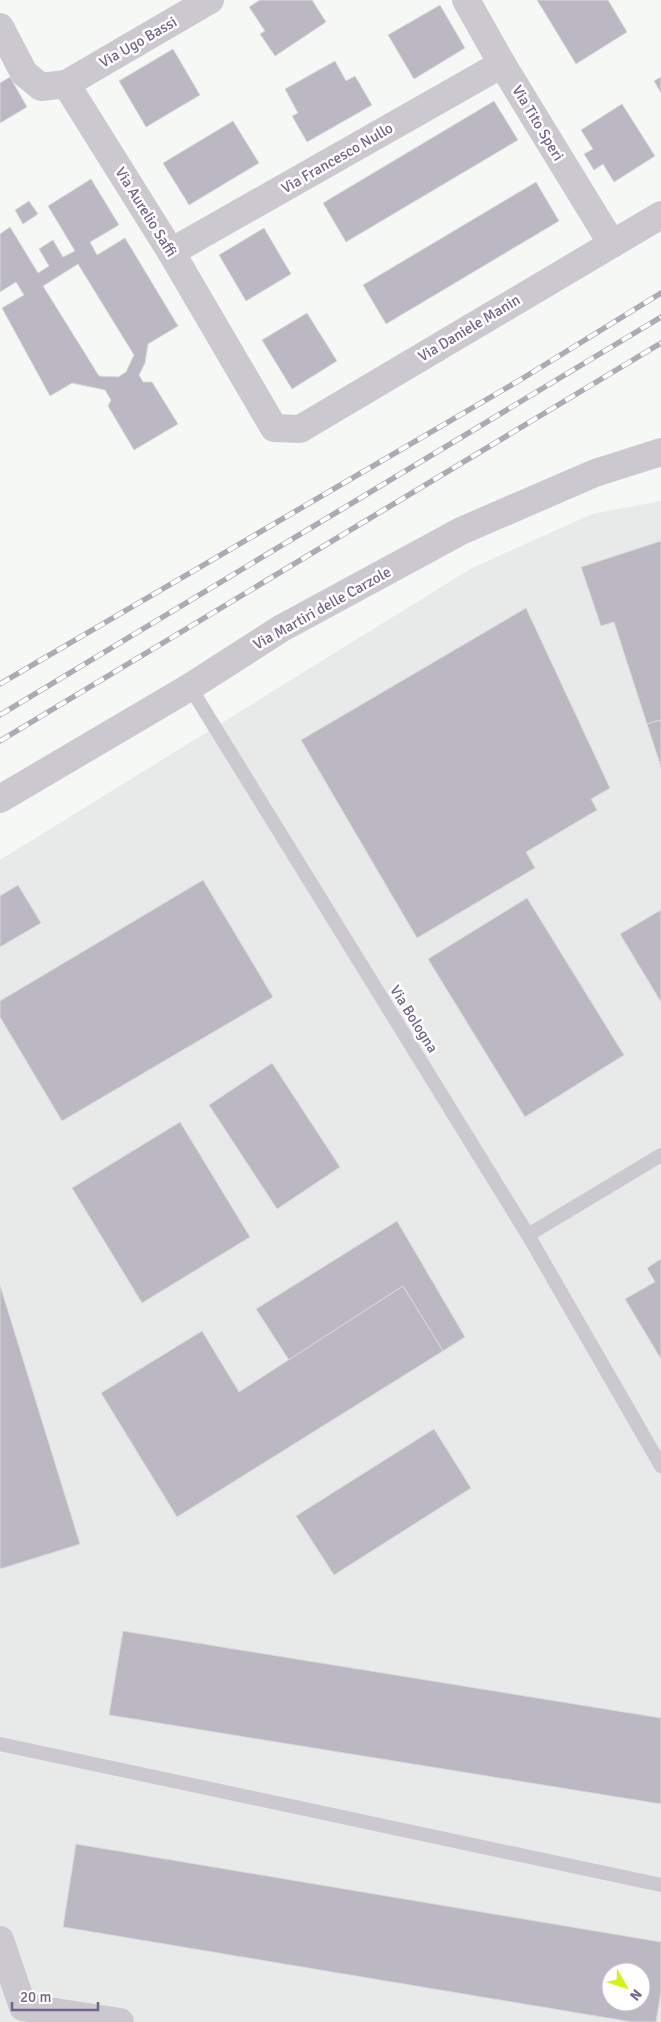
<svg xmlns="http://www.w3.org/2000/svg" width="661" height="2022" font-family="Signika,sans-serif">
  <rect width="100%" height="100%" fill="#f6f8f5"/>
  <!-- built -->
  <path fill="#e8e9e9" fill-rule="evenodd" d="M661 501V2022H0V860L472 568 592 514ZM611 1972H641V2002H611Z"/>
  <!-- building -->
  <g fill="#bbb7c3" stroke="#d8dad8" fill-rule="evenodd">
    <polygon points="260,0 312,0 326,22 275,56 260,34 265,31 249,7"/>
    <polygon points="537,0 608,0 627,32 576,64"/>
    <polygon points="440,5 465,48 414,79 388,35"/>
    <polygon points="173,49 200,95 146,127 119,81"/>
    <polygon points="335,61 346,81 355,76 372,105 307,142 292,116 298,113 285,89"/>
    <polygon points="10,77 27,107 0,123 0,83"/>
    <polygon points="661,77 661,93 654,81"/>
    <polygon points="494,101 518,140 346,242 323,203"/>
    <polygon points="622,104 655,156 614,182 603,164 594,170 584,154 593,149 581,130"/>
    <polygon points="233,121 259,163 189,205 163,163"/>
    <path d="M91 179 119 225 90 242 97 255 125 238 178 326 148 344 145 363 139 375 143 382H152L178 424 134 450 108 406 111 400 105 390 72 383 50 396 2 308 24 295 16 282 0 292V234L10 227 38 273 49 266 39 249 53 240 63 257 75 251 48 206ZM78 264 134 355 126 372 118 377 99 376 43 286Z"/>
    <polygon points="536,182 559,221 386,324 363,285"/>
    <polygon points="29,201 38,214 23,224 15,210"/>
    <polygon points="264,228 291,274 246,301 219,255"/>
    <polygon points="307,313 337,361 292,389 262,340"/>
    <polygon points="661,541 661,720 647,724 614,622 601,626 581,567"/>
    <polygon points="526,608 610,788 591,799 597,810 526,852 535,868 417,938 301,740"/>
    <polygon points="661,720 661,767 647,724"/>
    <polygon points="203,880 273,997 62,1121 0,1017 0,1001"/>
    <polygon points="18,885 41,923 0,947 0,896"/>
    <polygon points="527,898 624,1055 525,1117 428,959"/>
    <polygon points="661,910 661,1002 620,934"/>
    <polygon points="272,1063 340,1167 277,1209 209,1105"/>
    <polygon points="180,1122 250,1237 142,1303 72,1188"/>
    <polygon points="397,1221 465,1337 443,1351 403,1286 289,1360 256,1309"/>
    <polygon points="661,1259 661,1359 625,1299 655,1282 647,1268"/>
    <polygon points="0,1285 80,1544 0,1569"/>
    <polygon points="403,1286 443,1351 177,1517 101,1393 202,1331 239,1392"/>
    <polygon points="434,1429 471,1488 334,1575 296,1516"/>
    <polygon points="123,1631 661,1718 661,1804 109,1715"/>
    <path d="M76 1844 661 1942V1992L656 2022H632L63 1927ZM611 1972H641V2002H611Z"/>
  </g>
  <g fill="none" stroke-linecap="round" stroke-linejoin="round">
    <!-- lane -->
    <g stroke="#cbc8cf" stroke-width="14">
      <polyline points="190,687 528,1235 661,1466"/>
      <polyline points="528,1235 661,1155"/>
      <polyline points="0,1744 661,1885"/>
    </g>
    <!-- street -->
    <g stroke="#cbc8cf" stroke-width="28">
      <polyline points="466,0 502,64 612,244"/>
      <polyline points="0,27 24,73 41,87 66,84 171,252 274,428 300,429 661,215"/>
      <polyline points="66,84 210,0"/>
      <polyline points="171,252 502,64"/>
      <polyline points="0,799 190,687 282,628 461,531 595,473 661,452"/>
      <polyline points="0,1940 23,2007 120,2022"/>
    </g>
    <!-- rail casing -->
    <g stroke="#aeaab5" stroke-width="5.5">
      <g id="rail">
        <polyline points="0,684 520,380 661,293"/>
        <polyline points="0,715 661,317"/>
        <polyline points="0,741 661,343"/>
      </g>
    </g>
    <!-- rail -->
    <use href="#rail" stroke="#fff" stroke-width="4" stroke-dasharray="11" stroke-linecap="butt"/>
  </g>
  <g text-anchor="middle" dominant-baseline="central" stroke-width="5" stroke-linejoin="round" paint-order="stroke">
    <!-- street labels -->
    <g font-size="15" fill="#726589" stroke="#fff">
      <text transform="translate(138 42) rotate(-30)">Via Ugo Bassi</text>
      <text transform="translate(538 123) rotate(59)">Via Tito Speri</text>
      <text transform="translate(337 158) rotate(-30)">Via Francesco Nullo</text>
      <text transform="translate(146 212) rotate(58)">Via Aurelio Saffi</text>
      <text transform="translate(469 328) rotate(-31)">Via Daniele Manin</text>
      <text transform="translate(322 608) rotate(-29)">Via Martiri delle Carzole</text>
      <text transform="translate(414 1019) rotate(58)">Via Bologna</text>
    </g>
  </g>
  <!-- north arrow -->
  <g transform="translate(626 1987) rotate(129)"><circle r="24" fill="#ffffff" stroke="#c7c1d0"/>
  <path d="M0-4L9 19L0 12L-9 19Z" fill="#d4f21c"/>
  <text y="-8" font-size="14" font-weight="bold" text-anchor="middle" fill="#726589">N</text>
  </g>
  <!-- scale -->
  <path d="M12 2002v8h86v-8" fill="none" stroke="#726589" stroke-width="2.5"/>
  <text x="20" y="2002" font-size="15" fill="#726589" stroke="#ffffff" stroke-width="4" paint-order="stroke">20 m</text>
</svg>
